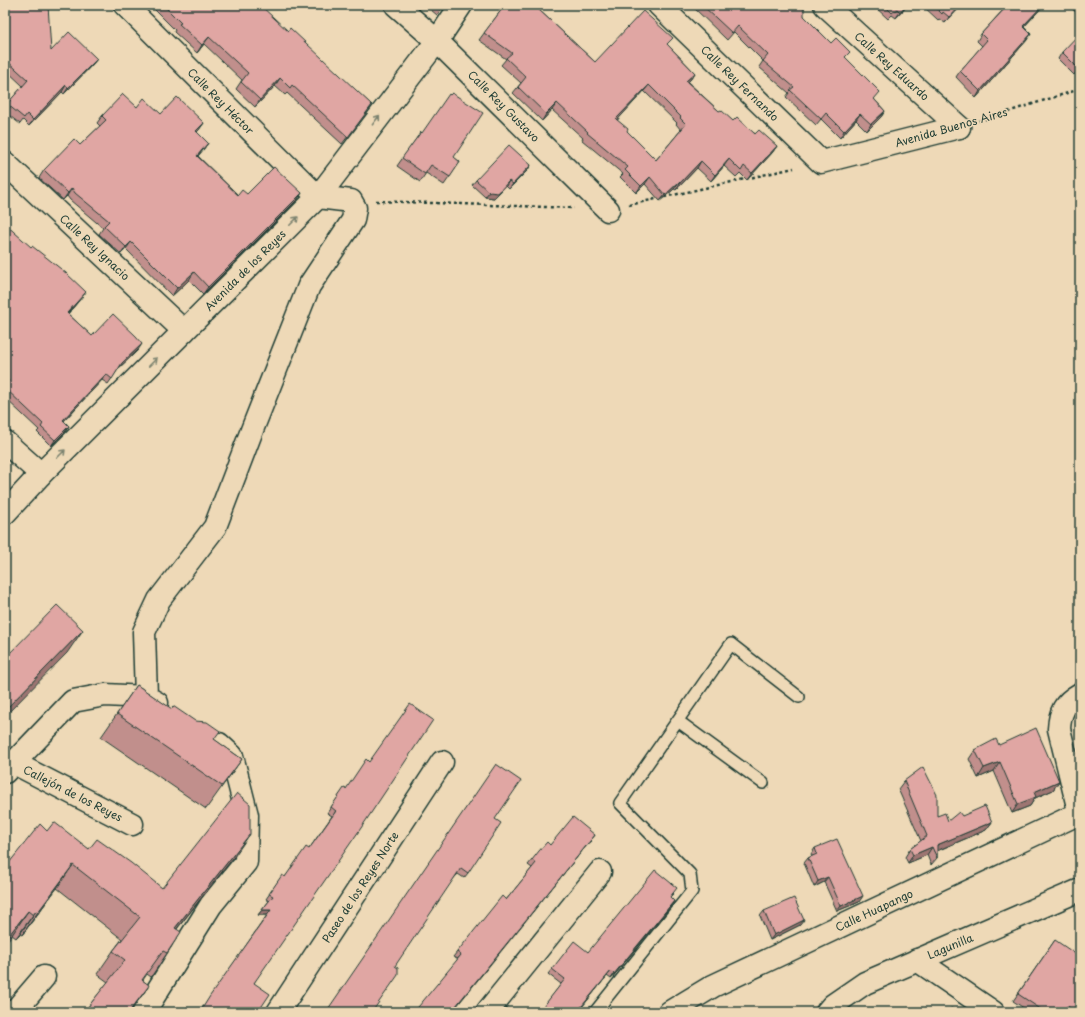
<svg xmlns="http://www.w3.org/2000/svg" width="1085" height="1017" font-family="'Playpen Sans',sans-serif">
  <rect width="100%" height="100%" fill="#eed9b7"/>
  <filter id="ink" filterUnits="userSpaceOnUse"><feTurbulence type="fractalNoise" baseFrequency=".025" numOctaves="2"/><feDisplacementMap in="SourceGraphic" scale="8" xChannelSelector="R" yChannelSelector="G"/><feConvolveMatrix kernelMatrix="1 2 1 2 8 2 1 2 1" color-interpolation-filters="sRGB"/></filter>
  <g filter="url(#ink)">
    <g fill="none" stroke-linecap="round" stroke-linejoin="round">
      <!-- lane casing -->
      <g stroke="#1f3d34" stroke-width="14">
        <g id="lane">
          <polyline points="678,721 763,783"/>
          <polyline points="595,1012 692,891 690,874 620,803 731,644 799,697"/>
        </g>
      </g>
      <!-- street casing -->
      <g stroke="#1f3d34" stroke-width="25">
        <g id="street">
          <polyline points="125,5 318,197 351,201 355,208 353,220 309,286 252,430 215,527 159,600 144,632 146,697"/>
          <polyline points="396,5 437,41 608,210"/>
          <polyline points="659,5 821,162 959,127"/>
          <polyline points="825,5 959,127"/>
          <polyline points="5,163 184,331"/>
          <polyline points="5,442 41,474"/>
          <path d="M1080 694C1064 703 1060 712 1059 729L1080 815"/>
          <polyline points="14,763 132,824"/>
          <polyline points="5,772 73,701 105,695 146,697 157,703"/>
          <polyline points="917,960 993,1012"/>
          <polyline points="14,1012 44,977"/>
          <polyline points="144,1012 211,905 246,862 247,815 232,756 219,744"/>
          <polyline points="278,1012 442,762"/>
          <polyline points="487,1012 600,872"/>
          <polyline points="827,1012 833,1005 865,983 1080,890"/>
        </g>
      </g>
      <!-- secondary casing -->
      <g stroke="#1f3d34" stroke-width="25">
        <g id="secondary">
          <polyline points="5,513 41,474 318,197 437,41 461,5"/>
          <polyline points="670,1012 713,986 1080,813"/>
        </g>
      </g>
      <!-- path -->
      <g stroke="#1f3d34" stroke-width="2.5" stroke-dasharray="3 3" stroke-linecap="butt">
        <polyline points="979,121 1080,89"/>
        <polyline points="376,201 574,208"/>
        <polyline points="629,205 794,168"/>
      </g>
      <!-- lane -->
      <use href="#lane" stroke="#eed9b7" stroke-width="11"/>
      <!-- street -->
      <use href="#street" stroke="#eed9b7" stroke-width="22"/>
      <!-- secondary -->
      <use href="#secondary" stroke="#eed9b7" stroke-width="22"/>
    </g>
    <!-- wall -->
    <g fill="#c18f8c" stroke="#1f3d34" fill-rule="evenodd">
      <polygon points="5,5 51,51 97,59 92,65 64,94 62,92 29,126 23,120 20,124 5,112 5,106 7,104 23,86 5,69"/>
      <polygon points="150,5 251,5 255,9 288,31 372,105 342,144 287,93 285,95 275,86 255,107 236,89 242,80 204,44 197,53 174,32 175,30"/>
      <polygon points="425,5 444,5 437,15"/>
      <path d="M505 5H543L539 10 595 62 668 45 695 73 690 80 688 82 719 111 733 121 777 146 772 153 747 180 740 173 736 177 724 166 711 181 697 168 676 190 674 189 660 201 645 184 636 193 620 177 623 174 582 140 583 138 552 110 542 121 513 93 521 83 501 65 506 59 479 40ZM644 91 677 123 676 124 681 130 656 160 627 131 617 120Z"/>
      <polygon points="691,5 799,5 804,16 846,58 875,100 885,111 881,117 867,131 856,120 840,138 821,119 816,125 786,97 789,93 759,67 763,61 734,32 727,40"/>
      <polygon points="873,5 908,5 896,18 892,15 888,19"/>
      <polygon points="922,5 962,5 945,23 939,19 938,20"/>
      <polygon points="999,5 1044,5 1024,27 1027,40 976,98 956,77 960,71 982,46 977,41 981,34 1003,10"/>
      <polygon points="1068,5 1080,5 1080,16"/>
      <polygon points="1062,52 1080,69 1074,75 1058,59"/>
      <polygon points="137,107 161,114 204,123 197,132 208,143 203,150 198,156 238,195 302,193 297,200 203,294 189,280 172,296 126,249 121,254 99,234 103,228 70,200 67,196 63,200 39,178 44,170 80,145 100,126 97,123 102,116"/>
      <polygon points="421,132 460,162 444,185 426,173 420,182 397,166"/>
      <polygon points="531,165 527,171 509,189 506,186 494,198 485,197 472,185 476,180"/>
      <polygon points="5,224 82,297 68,314 92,336 136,337 138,350 119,368 108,384 102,380 64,421 69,426 65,432 51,446 37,432 39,430 5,398"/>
      <polygon points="137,685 242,759 206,809 101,737"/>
      <polygon points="999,745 1059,781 1053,790 1035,798 1030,806 1012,813 994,771 978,778 969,759 975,750"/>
      <polygon points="904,781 937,816 948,821 962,816 992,822 986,830 937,851 937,858 931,865 927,855 908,863 905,857 910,849 921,841 898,789"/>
      <polygon points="346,789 254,983 200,1012 267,915 258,915 269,901 266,899 279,880 285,877 309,849 332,816 327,813 341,793"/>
      <polygon points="495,819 468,873 464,878 458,874 326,1012"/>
      <polygon points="47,831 89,849 162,888 234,857 177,929 172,946 151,977 147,974 143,980 148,987 130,1012 84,1012 108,982 97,974 113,951 122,939 57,888 22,935 20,934 16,938 12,935"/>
      <polygon points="592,841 457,959 453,957 457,952 506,900 532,868 528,865 532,860 550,845"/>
      <polygon points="815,848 859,902 837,911 824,882 814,887 804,863 808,858 812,856 811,854"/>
      <polygon points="674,893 670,897 671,906 611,979 607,976 578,1012 540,1012 561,984 548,974 552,969 588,952"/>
      <polygon points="764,911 800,925 770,940 760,916"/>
      <polygon points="1055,940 1080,1012 1030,1012 1013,1001"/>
    </g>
    <!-- shaded-wall -->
    <g fill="#9d7472" stroke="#1f3d34">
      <polygon points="906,5 908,5 896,18 900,12"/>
      <polygon points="960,5 962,5 945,23 949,17"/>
      <polygon points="1043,5 1044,5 1019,32 1023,26"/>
      <polygon points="1031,34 1027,40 976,98 980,91"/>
      <polygon points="209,37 204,44 197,53 202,45"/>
      <polygon points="97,59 92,65 64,94 68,88"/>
      <polygon points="1080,68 1080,69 1074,75 1079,69"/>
      <polygon points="695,73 690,80 682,87 686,81"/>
      <polygon points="280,78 275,86 255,107 260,100"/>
      <polygon points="66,85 62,92 29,126 33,120"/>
      <polygon points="649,85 644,91 612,126 616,119"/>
      <polygon points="557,103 552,110 542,121 546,114"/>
      <polygon points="885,111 881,117 867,131 871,124"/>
      <polygon points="860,114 856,120 840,138 844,131"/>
      <polygon points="204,123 199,130 191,138 196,131"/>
      <polygon points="208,143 203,150 192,163 197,156"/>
      <polygon points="777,146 772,153 747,180 752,173"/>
      <polygon points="729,159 724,166 711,181 715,175"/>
      <polygon points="701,161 697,168 676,190 680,183"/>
      <polygon points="531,165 527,171 509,189 513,184"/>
      <polygon points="650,177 645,184 636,193 641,186"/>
      <polygon points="509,181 506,186 494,198 485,197 489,192"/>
      <polygon points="679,182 674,189 660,201 665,195"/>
      <polygon points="72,188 67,196 63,200 68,193"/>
      <polygon points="302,193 297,200 203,294 208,287"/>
      <polygon points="131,242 126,249 121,254 126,247"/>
      <polygon points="194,272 189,280 172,296 177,288"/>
      <polygon points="86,292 82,297 63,319 67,313"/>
      <polygon points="142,344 138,350 118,369 122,363"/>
      <polygon points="106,374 102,380 59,426 63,420"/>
      <polygon points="69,426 65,432 51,446 55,440"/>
      <polygon points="83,630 67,653 5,716 5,710"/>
      <polygon points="1000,762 994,771 978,778 984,768"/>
      <polygon points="1059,781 1053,790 1035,798 1030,806 1012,813 1018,804 1034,792"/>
      <polygon points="992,822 986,830 934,852 937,845"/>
      <polygon points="250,834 234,857 159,951 175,928"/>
      <polygon points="595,835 452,1012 451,1012"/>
      <polygon points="932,847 927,855 908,863 913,855"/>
      <polygon points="73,865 57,888 22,935 38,912"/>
      <polygon points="828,877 824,882 814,887 818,881"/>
      <polygon points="863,896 859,902 837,911 841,906"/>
      <polygon points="674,901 671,906 611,979 614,974"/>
      <polygon points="262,910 271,910 267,915 258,915"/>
      <polygon points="28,911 12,935 5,943 5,940"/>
      <polygon points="36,911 20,934 16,938 33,915"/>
      <polygon points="804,920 800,925 770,940 774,935"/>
      <polygon points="611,971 578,1012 577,1012"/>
      <polygon points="148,987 130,1012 129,1012"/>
    </g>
    <!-- building -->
    <g fill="#e0a6a3" stroke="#1f3d34" fill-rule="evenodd">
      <polygon points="5,5 48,5 51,51 69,32 97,59 68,88 66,85 33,120 27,114 24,118 7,104 28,80 5,59"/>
      <polygon points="163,5 251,5 255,9 258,5 260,5 288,31 290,28 372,105 348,137 292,85 290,88 280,78 260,100 241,82 248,73 209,37 202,45 179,24 181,23"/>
      <polygon points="439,5 444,5 442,8"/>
      <path d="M505 5H542L538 9 595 62 643 11 673 38 667 44 695 73 686 81 719 111 721 110 733 121 737 117 755 134 759 130 777 146 752 173 744 166 741 171 729 159 715 175 701 161 680 183 679 182 665 195 650 177 641 186 625 170 628 167 587 133 588 132 557 103 546 114 518 87 526 77 506 58 512 53 484 33ZM649 85 681 117 680 118 686 124 656 160 627 131 628 129 616 119Z"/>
      <polygon points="702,5 799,5 804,9 804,16 831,43 836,38 850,52 845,57 880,92 874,99 885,111 871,124 860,114 844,131 826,113 821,119 790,90 794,87 763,61 768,55 738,26 732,33"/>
      <polygon points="884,5 906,5 900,12 897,9 892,13"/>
      <polygon points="933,5 960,5 949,17 943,12 942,14"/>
      <polygon points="1008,5 1043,5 1023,26 1031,34 980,91 960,71 987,40 981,34"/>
      <polygon points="1080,33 1080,68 1079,69 1062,52"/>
      <polygon points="452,93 483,113 454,157 460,162 450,177 431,165 425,174 402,158 421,132 422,133 449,94 450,95"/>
      <polygon points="123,94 137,107 144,98 161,114 177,97 204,123 196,131 208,143 197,156 238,195 242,190 247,194 274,167 302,193 208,287 194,272 177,288 131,242 126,247 104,226 109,221 75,193 72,188 68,193 44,170 74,139 80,145 106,120 102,116"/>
      <polygon points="509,145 531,165 513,184 509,181 498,193 489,192 476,180"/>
      <polygon points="5,224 31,247 32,246 66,273 86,292 67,313 92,336 113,314 136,336 136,337 142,344 122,363 112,379 106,374 63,420 69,426 55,440 41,427 43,424 5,388 5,385 9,381 5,377"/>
      <polygon points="57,605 83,630 5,710 5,658"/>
      <polygon points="137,685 172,709 173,706 195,721 207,722 220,731 214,739 242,759 222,786 117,714"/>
      <polygon points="410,704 433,720 361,828 254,983 270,994 258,1012 200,1012 210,996 271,910 262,910 273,896 269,894 282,875 285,877 306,847 309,849 336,811 331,807 344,788 346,789 366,759 369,762"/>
      <polygon points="1036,728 1059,781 1034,792 1036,797 1018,804 1000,762 984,768 975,750 996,739 999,745"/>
      <polygon points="496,764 521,781 495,819 501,823 468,873 461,868 395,966 398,968 398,975 372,1012 326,1012"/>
      <polygon points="923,767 937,795 937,816 945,813 948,821 959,812 962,816 985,806 992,822 937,845 937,858 932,847 913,855 910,849 927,836 904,781"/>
      <polygon points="237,793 250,804 250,834 175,928 181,932 167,953 163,951 142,980 149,985 148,987 129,1012 84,1012 125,960 113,951 140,917 73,865 38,912 36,911 33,915 28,911 5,940 5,868 40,824 47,831 54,822 89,849 97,839 131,863 162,888"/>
      <polygon points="573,817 595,835 451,1012 414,1012 461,955 457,952 502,896 506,900 536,863 532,860 539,851 547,842 550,845"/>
      <polygon points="837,839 863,896 841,906 828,877 818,881 808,858 817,854 815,848"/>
      <polygon points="655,870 677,888 670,897 674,901 614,974 611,971 577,1012 548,1012 543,1007 565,979 552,969 574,941 588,952"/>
      <polygon points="794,898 804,920 774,935 764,911"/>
      <polygon points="1055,940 1080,957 1080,1012 1076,1012 1067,1006 1063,1012 1055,1012 1054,1011 1053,1012 1045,1012 1018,994"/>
      <polygon points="908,1008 915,1012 905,1012"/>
      <polygon points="951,1008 957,1012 948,1012"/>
    </g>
    <!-- one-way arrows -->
    <defs><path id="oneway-shaft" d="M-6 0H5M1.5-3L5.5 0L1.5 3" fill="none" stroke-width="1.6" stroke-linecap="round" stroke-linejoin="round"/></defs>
    <g stroke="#7c836f">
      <use href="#oneway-shaft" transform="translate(376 120) rotate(-53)"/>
      <use href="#oneway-shaft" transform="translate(294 221) rotate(-45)"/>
      <use href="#oneway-shaft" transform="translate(153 362) rotate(-45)"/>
      <use href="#oneway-shaft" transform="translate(61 454) rotate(-45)"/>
    </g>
  </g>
  <g text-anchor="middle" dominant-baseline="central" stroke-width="3" stroke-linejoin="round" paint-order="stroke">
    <!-- street labels -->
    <g font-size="11" fill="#1f3d34" stroke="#eed9b7">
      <text transform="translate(892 66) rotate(42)">Calle Rey Eduardo</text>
      <text transform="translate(740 83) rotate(44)">Calle Rey Fernando</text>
      <text transform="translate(221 101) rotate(45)">Calle Rey Héctor</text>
      <text transform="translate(504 106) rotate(45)">Calle Rey Gustavo</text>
      <text transform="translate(951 127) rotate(-16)">Avenida Buenos Aires</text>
      <text transform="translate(95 247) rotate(43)">Calle Rey Ignacio</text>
      <text transform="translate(245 270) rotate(-45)">Avenida de los Reyes</text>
      <text transform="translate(73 793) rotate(27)">Callejón de los Reyes</text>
      <text transform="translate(360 887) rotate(-57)">Paseo de los Reyes Norte</text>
      <text transform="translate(874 910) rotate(-25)">Calle Huapango</text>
      <text transform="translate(950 946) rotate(-23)">Lagunilla</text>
    </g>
  </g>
  <!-- margin -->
  <rect width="1085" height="1017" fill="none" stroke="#eed9b7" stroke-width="20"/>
  <rect x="10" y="10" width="1065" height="997" fill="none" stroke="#1f3d34" stroke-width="1.5" filter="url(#ink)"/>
</svg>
